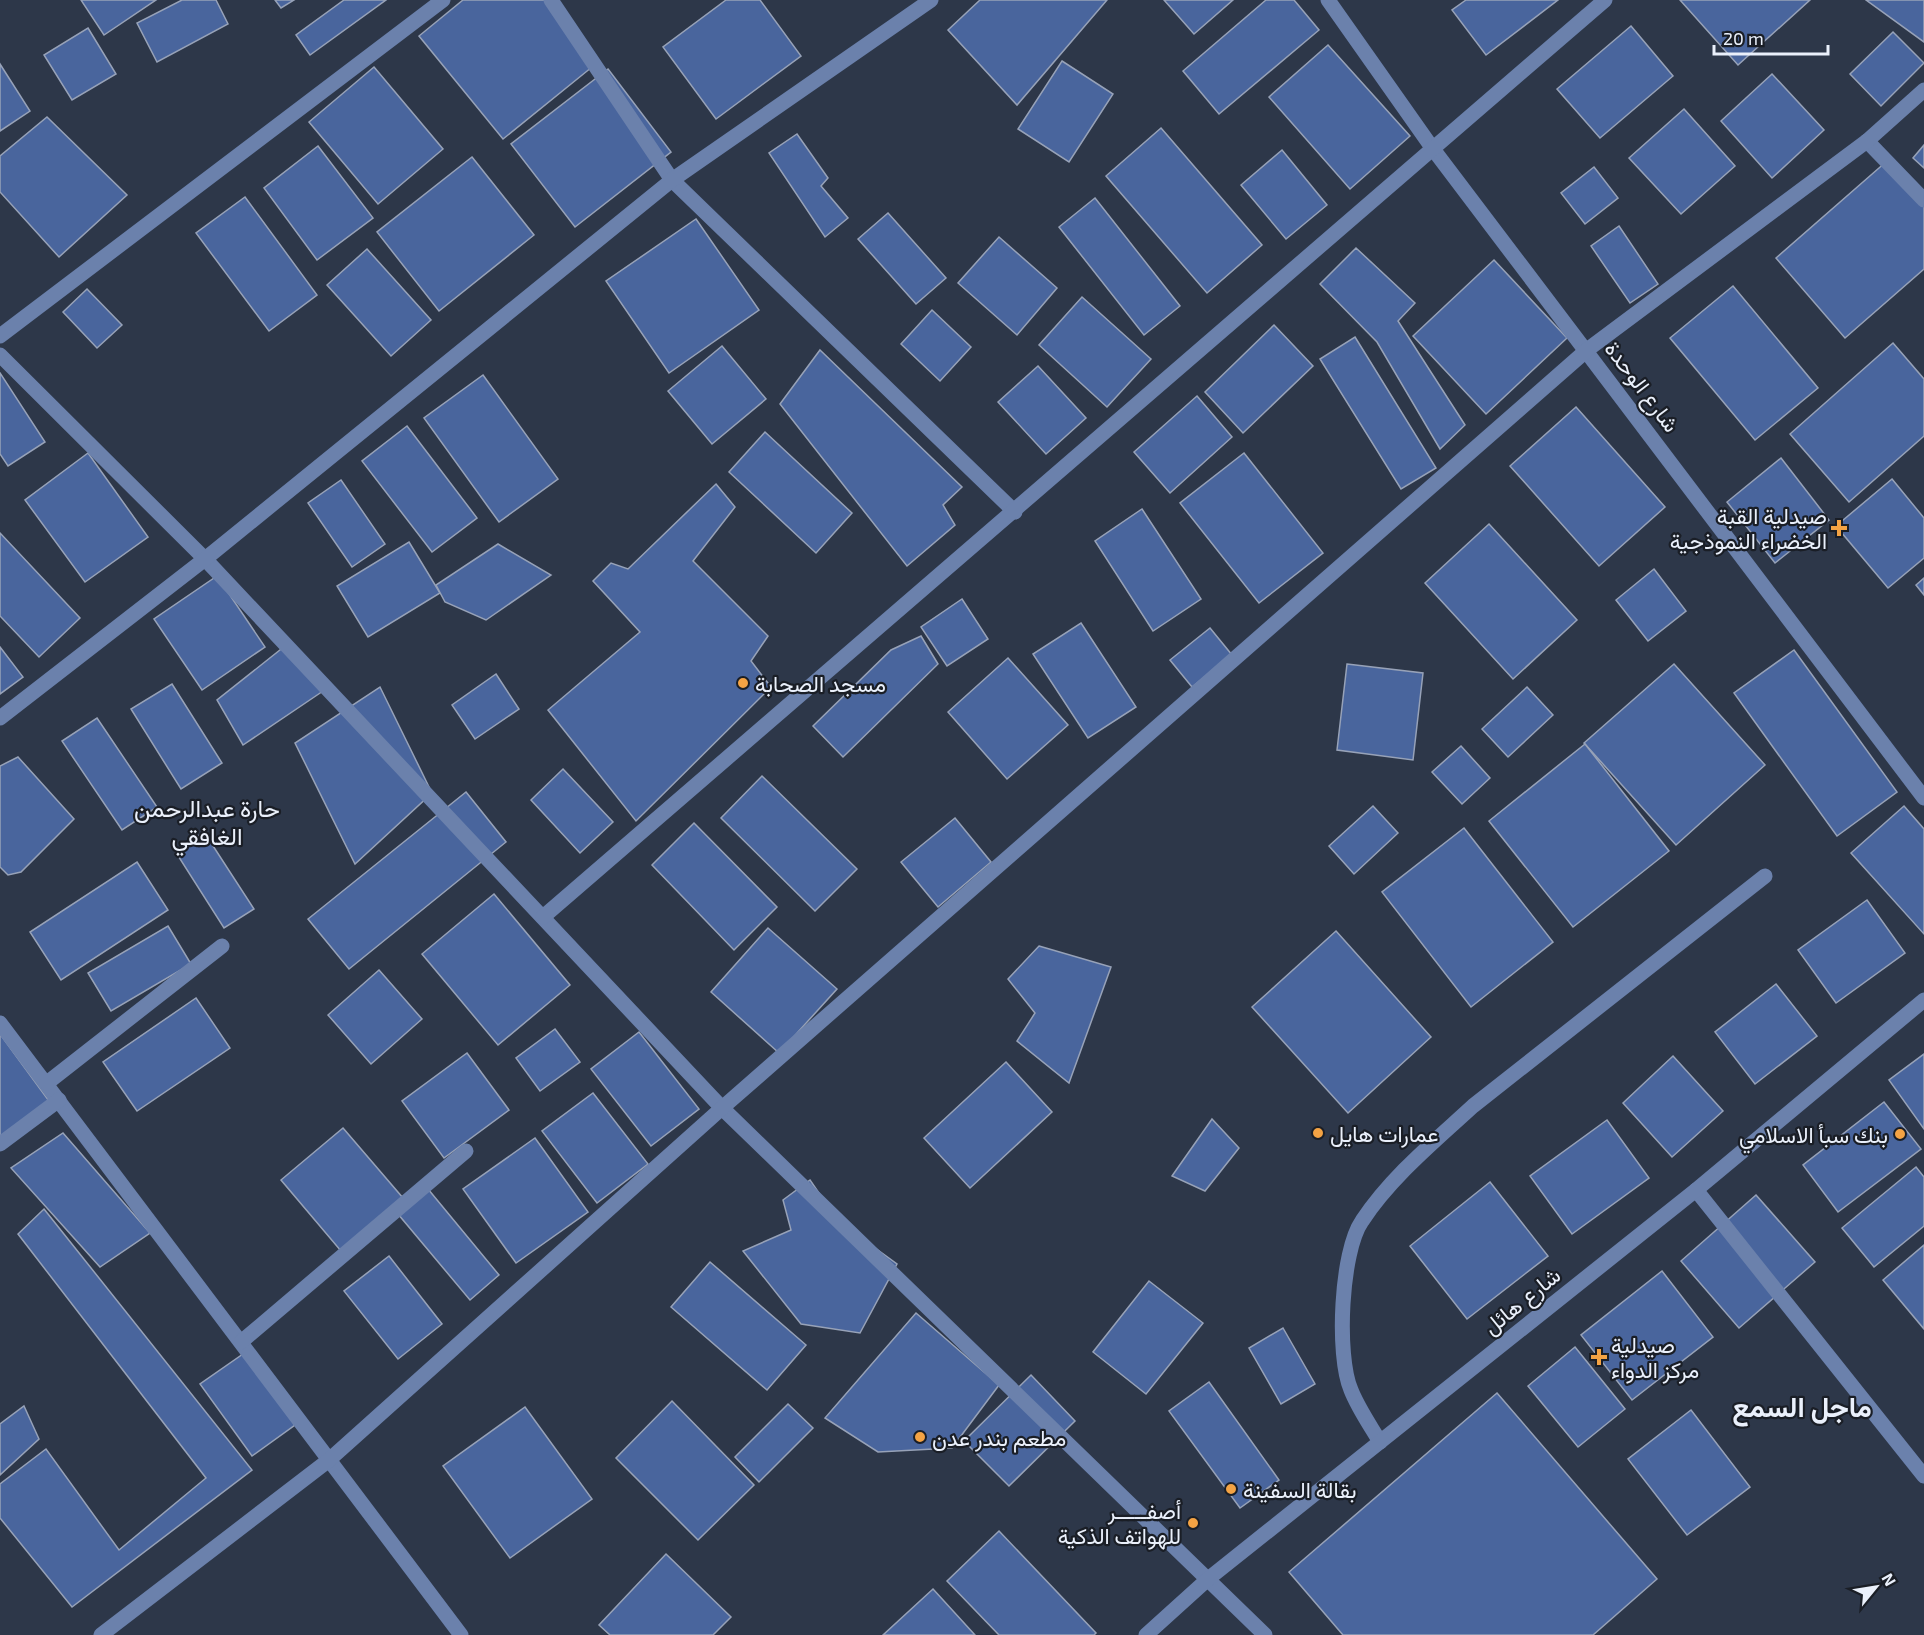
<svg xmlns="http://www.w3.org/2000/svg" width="1924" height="1635" font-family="'Exo 2',Vazirmatn,sans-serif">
  <rect width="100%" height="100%" fill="#2d3749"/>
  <!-- building -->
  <g fill="#49659d" stroke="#97a2b8" stroke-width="1.5">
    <polygon points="81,0 156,0 104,35"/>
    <polygon points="182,0 216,0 228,24 157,62 137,23"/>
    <polygon points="275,0 294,0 281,8"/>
    <polygon points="344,0 386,0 310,55 296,35"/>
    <polygon points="463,0 546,0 597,63 503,139 419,36"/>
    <polygon points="726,0 760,0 801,56 716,119 663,47"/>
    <polygon points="980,0 1107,0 1017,105 948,30"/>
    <polygon points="1164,0 1233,0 1194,34"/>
    <polygon points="1266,0 1294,0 1319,30 1219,114 1183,71"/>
    <polygon points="1466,0 1558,0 1486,55 1452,10"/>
    <polygon points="1680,0 1810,0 1738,65"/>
    <polygon points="1866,0 1924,0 1924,42"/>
    <polygon points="1631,26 1673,76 1600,138 1557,89"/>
    <polygon points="88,28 116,74 72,100 44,55"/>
    <polygon points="1893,32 1924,63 1881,106 1850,74"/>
    <polygon points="1328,45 1410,136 1350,189 1269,97"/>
    <polygon points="1062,61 1113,94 1069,162 1018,129"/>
    <polygon points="0,64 30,111 0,131"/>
    <polygon points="374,67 443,149 378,204 309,122"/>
    <polygon points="608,69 671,152 575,227 511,144"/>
    <polygon points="1772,74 1824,130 1772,178 1721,121"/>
    <polygon points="1684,109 1735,166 1681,214 1629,158"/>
    <polygon points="47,117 127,195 59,257 0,192 0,156"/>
    <polygon points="1161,128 1262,245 1207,293 1106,176"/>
    <polygon points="797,134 828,178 821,186 848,218 825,237 769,153"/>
    <polygon points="1924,145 1924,168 1913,158"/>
    <polygon points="318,146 373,218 317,260 264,188"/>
    <polygon points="1282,150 1327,205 1286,239 1241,185"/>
    <polygon points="472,157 534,235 439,311 377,232"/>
    <polygon points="1887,161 1924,204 1924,269 1845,338 1776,258"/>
    <polygon points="1594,167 1618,198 1585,224 1561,193"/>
    <polygon points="245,197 317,295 269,331 196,233"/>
    <polygon points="1095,198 1180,306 1144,335 1059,227"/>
    <polygon points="888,213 946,278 916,304 858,239"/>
    <polygon points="696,219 759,310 669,373 606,281"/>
    <polygon points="1619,226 1658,284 1630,303 1591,246"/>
    <polygon points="999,237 1057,288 1017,335 958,283"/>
    <polygon points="1356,248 1415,303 1398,321 1465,425 1440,449 1377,342 1320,284"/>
    <polygon points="367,249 431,320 391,356 327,285"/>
    <polygon points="1494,260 1567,338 1486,414 1413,336"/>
    <polygon points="1733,286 1818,388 1755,440 1670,338"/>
    <polygon points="87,289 122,325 97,348 63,312"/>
    <polygon points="1082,297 1151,359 1107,407 1039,345"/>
    <polygon points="932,310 971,347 940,381 901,344"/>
    <polygon points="1274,325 1313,366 1243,433 1205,392"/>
    <polygon points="1355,337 1436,468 1401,489 1320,359"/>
    <polygon points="1893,343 1924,379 1924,436 1849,502 1790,434"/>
    <polygon points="722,346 766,399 712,444 668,391"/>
    <polygon points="820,350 962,487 943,505 955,525 907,566 780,404"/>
    <polygon points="1038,366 1086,418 1046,454 998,402"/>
    <polygon points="0,373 45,442 8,466 0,454"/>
    <polygon points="483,375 558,479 499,522 424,418"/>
    <polygon points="1197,396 1232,437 1170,493 1134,452"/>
    <polygon points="1576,407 1665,507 1599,566 1510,466"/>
    <polygon points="407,426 477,518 432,552 362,461"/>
    <polygon points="765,432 852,513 816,553 729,472"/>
    <polygon points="88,453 148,537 85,582 25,500"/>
    <polygon points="1244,453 1323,553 1259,603 1180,503"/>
    <polygon points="1781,458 1829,520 1775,563 1727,502"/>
    <polygon points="1892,479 1924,518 1924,558 1888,588 1836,526"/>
    <polygon points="341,480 385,544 352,567 308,503"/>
    <polygon points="716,484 735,507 693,561 768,636 751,661 771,687 636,821 548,710 640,632 593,581 611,563 628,569"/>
    <polygon points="1142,509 1201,599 1153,631 1095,541"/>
    <polygon points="1489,524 1577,620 1513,679 1425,583"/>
    <polygon points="0,533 80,618 39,657 0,616"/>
    <polygon points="409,542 440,593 368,637 337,586"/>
    <polygon points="498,544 551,575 486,620 445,602 436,585"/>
    <polygon points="1654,569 1686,611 1648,641 1616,600"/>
    <polygon points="217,576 265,647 202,690 154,619"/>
    <polygon points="1924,578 1924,595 1916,585"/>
    <polygon points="962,599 988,639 947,666 921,627"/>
    <polygon points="1081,623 1136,707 1088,738 1033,654"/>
    <polygon points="1210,628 1232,655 1192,687 1170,660"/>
    <polygon points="921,636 938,664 843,757 813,726 891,650"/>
    <polygon points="290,642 332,685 243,745 217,700"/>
    <polygon points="0,647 23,677 0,694"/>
    <polygon points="1794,650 1897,792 1837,836 1734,693"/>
    <polygon points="1008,658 1068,725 1007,779 948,712"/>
    <polygon points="1347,664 1423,673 1413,760 1337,750"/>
    <polygon points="1674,664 1765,765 1676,845 1584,743"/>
    <polygon points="496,674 519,709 475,739 452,705"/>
    <polygon points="172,684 222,763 181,789 131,709"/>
    <polygon points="380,687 432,793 355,864 295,743"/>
    <polygon points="1527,687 1553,715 1508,757 1482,729"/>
    <polygon points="97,718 157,807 122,830 62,741"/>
    <polygon points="1585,744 1669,851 1573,927 1489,821"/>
    <polygon points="1461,746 1490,778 1462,804 1432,772"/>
    <polygon points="18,757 74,819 21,872 8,875 0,867 0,766"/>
    <polygon points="563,769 613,822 580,853 531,800"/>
    <polygon points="762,776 857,869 815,911 721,818"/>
    <polygon points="466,792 506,842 349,969 308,919"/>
    <polygon points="1373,806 1398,833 1354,874 1329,846"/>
    <polygon points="1904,806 1924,829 1924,934 1851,853"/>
    <polygon points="955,818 991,862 938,907 901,862"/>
    <polygon points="694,823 777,907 734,950 652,865"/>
    <polygon points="1464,828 1553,942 1471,1007 1382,892"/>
    <polygon points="204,832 254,909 224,928 175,851"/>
    <polygon points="137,862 168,910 61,980 30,932"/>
    <polygon points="494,894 570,985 498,1045 422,954"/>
    <polygon points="1867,900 1905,953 1836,1003 1798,950"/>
    <polygon points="168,926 191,964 111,1011 88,973"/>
    <polygon points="768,928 837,989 779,1053 711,992"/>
    <polygon points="1336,931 1431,1037 1348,1113 1252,1007"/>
    <polygon points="1039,946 1111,967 1069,1083 1017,1041 1035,1013 1008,979"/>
    <polygon points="379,970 422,1019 371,1064 328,1015"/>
    <polygon points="1776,984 1817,1036 1755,1084 1715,1032"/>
    <polygon points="196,998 230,1048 137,1111 103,1062"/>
    <polygon points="555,1029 580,1062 540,1091 516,1058"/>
    <polygon points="639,1032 699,1109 651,1146 591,1069"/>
    <polygon points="0,1034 49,1101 0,1137"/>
    <polygon points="467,1053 509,1110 444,1158 402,1101"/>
    <polygon points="1924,1054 1924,1129 1889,1080"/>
    <polygon points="1673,1056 1723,1111 1672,1157 1623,1103"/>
    <polygon points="1006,1062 1052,1112 970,1188 924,1138"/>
    <polygon points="593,1093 648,1164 597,1203 542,1131"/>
    <polygon points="1884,1102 1921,1149 1838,1212 1803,1165"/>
    <polygon points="1212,1119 1239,1148 1205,1191 1172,1176"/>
    <polygon points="1607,1120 1649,1178 1572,1234 1530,1176"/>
    <polygon points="343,1128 403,1198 341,1251 281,1180"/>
    <polygon points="63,1133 150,1233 100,1267 11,1168"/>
    <polygon points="535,1138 588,1212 516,1263 463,1189"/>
    <polygon points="1916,1167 1924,1177 1924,1226 1874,1267 1842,1228"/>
    <polygon points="810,1180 838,1221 897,1264 860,1333 801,1324 743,1251 791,1230 783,1200"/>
    <polygon points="1490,1182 1548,1256 1467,1319 1410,1246"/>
    <polygon points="428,1189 499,1275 470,1300 398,1214"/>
    <polygon points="1756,1195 1815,1262 1739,1328 1681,1261"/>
    <polygon points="44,1209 252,1470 72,1607 0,1518 0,1484 46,1449 119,1550 206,1478 18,1234"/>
    <polygon points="1924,1245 1924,1329 1883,1280"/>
    <polygon points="389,1256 442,1324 398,1359 344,1291"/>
    <polygon points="710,1262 806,1345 767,1390 671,1307"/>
    <polygon points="1662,1271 1713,1337 1632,1400 1581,1335"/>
    <polygon points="1149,1281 1203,1323 1146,1394 1093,1352"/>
    <polygon points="916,1313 999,1385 952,1448 878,1452 825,1418"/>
    <polygon points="1283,1328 1315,1384 1281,1404 1249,1348"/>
    <polygon points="1575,1347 1625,1409 1578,1447 1528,1386"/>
    <polygon points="243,1354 295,1425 252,1456 200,1384"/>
    <polygon points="1031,1375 1075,1421 1009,1486 964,1441"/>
    <polygon points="1209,1382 1279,1480 1240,1508 1169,1411"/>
    <polygon points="1497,1393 1657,1579 1593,1635 1343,1635 1289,1572"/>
    <polygon points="672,1401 754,1485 698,1540 616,1458"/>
    <polygon points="788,1404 813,1428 759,1482 735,1457"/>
    <polygon points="24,1406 39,1439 0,1475 0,1424"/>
    <polygon points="525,1407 592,1499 510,1558 443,1466"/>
    <polygon points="1691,1410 1750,1487 1687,1535 1628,1459"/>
    <polygon points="999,1531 1096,1633 1094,1635 999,1635 947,1581"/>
    <polygon points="666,1554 731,1617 713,1635 610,1635 599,1625"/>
    <polygon points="933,1589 975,1635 883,1635"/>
  </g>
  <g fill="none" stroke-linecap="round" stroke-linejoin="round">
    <!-- minor -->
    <g stroke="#6b81ac" stroke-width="15">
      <polyline points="551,0 672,180 1015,512"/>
      <polyline points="1328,0 1433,149 1924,798"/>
      <polyline points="1867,141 1924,200"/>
      <polyline points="0,336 443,0"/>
      <polyline points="0,355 205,559 722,1108 1265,1635"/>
      <polyline points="0,718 205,559 672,180 931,0"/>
      <polyline points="543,917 1605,0"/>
      <polyline points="0,1023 461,1635"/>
      <polyline points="47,1083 222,946"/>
      <polyline points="0,1144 59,1100"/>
      <polyline points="1696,1190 1924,1476"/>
      <polyline points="241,1342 466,1151"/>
      <path d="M1380 1442C1370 1425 1358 1408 1351 1390 1336 1355 1341 1251 1362 1221 1391 1177 1435 1141 1473 1106L1765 876"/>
      <polyline points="101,1635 329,1460 722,1108 1587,350 1867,141 1924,90"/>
      <polyline points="1146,1635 1208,1579 1696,1190 1924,1000"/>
    </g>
  </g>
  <!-- markers -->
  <g fill="#f4a344" stroke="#1a1e26" stroke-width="2">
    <path d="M1836 519h6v6h6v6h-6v6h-6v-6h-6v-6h6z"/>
    <circle cx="743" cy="683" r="6"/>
    <circle cx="1318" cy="1133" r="6"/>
    <circle cx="1900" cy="1134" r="6"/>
    <path d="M1596 1348h6v6h6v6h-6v6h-6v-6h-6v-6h6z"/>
    <circle cx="920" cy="1437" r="6"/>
    <circle cx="1231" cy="1489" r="6"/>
    <circle cx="1193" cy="1523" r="6"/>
  </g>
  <g text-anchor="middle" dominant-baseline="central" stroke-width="4.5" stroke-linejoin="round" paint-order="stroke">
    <!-- street labels -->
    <g font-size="22" fill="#eaf0fb" stroke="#1a1e26">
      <text transform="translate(1643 386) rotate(53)">شارع الوحدة</text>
      <text transform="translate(1521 1300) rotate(-39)">شارع هائل</text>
    </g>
    <!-- poi labels -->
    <g font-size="22" fill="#eaf0fb" stroke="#1a1e26" text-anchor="start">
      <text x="1827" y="515" text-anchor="end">صيدلية القبة<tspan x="1827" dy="25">الخضراء النموذجية</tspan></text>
      <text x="755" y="683">مسجد الصحابة</text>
      <text x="1330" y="1133">عمارات هايل</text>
      <text x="1888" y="1134" text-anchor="end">بنك سبأ الاسلامي</text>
      <text x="1611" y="1344">صيدلية<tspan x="1611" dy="25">مركز الدواء</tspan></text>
      <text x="932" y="1437">مطعم بندر عدن</text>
      <text x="1243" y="1489">بقالة السفينة</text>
      <text x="1181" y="1510" text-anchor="end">أصفـــــر<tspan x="1181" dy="25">للهواتف الذكية</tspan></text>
    </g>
    <!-- neighbourhood labels -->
    <g font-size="24" fill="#eaf0fb" stroke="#1a1e26">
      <text x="207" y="807">حارة عبدالرحمن<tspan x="207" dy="28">الغافقي</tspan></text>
    </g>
    <!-- district labels -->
    <g font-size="28" font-weight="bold" fill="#eaf0fb" stroke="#1a1e26">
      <text x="1802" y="1406">ماجل السمع</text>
    </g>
  </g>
  <!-- north arrow -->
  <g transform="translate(1876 1587) rotate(60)" stroke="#1a1e26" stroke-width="4.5" paint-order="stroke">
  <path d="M0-4.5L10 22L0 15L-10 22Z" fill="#eaf0fb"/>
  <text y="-9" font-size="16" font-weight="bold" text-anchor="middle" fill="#eaf0fb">N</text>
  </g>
  <!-- scale -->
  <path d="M1714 45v9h114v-9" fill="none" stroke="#eaf0fb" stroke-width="3"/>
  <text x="1723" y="45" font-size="18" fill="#eaf0fb" stroke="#1a1e26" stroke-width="4.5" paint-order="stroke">20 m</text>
</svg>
